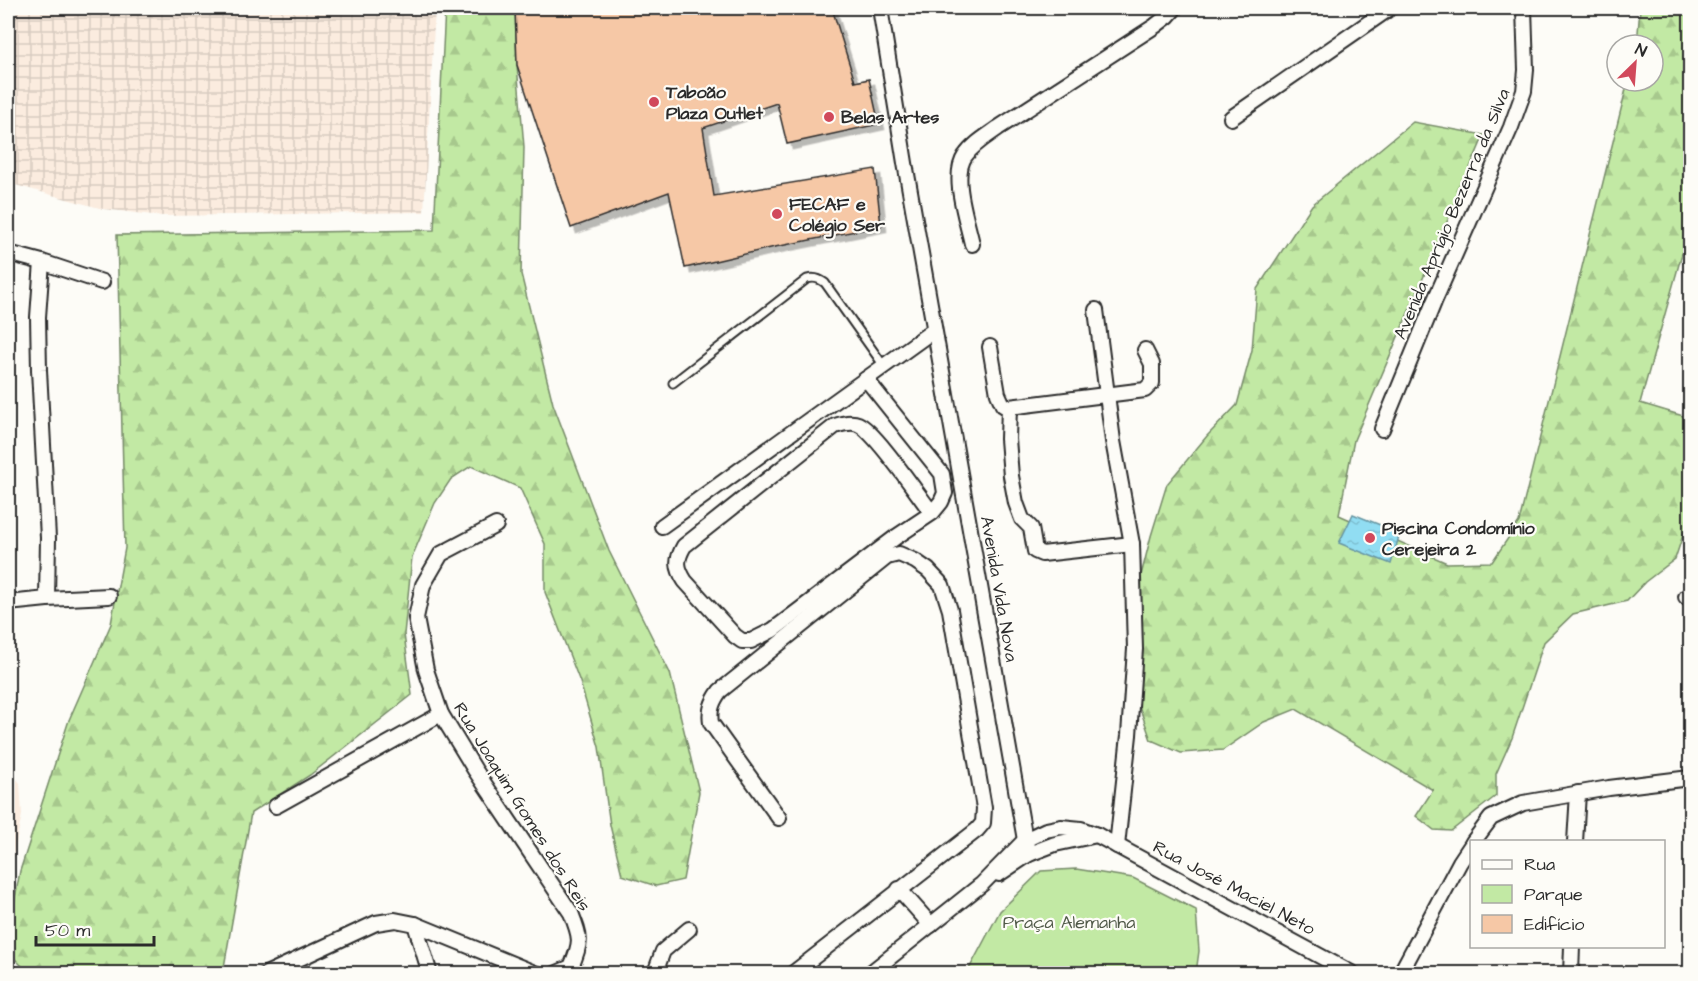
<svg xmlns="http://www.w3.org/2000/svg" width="1698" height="981" font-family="'Architects Daughter',sans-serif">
  <defs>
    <pattern id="industrial-grid" width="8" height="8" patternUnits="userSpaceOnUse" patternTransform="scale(1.5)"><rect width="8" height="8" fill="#fbecdf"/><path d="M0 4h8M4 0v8" fill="none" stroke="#d7cbc0"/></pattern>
    <pattern id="forest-firs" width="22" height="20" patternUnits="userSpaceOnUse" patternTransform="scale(1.5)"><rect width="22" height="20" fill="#c2e9a4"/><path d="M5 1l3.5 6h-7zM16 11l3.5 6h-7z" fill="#a7c88d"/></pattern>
    <pattern id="water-ripples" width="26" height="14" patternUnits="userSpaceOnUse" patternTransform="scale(1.5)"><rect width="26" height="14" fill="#91ddf2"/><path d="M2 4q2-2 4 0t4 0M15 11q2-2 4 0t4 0" fill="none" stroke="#7dbed0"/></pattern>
    <filter id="shadow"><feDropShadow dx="5.5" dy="5.5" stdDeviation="0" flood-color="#0004"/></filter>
  </defs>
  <rect width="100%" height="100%" fill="#fdfcf7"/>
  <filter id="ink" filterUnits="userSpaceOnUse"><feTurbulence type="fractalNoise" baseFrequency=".0167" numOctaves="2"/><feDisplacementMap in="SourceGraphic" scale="12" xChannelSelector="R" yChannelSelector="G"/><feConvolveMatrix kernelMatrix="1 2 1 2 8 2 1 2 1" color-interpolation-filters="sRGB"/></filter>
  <g filter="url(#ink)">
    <!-- built -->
    <polygon fill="#fbecdf" points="8,768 20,783 22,815 8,880"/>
    <!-- industrial -->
    <polygon fill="url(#industrial-grid)" points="8,8 435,8 424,212 161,216 103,209 8,183"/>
    <!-- green -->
    <polygon fill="#c2e9a4" stroke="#768a68" stroke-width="1.5" points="1076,869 1133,878 1196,910 1199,951 1196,973 967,973 1000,911 1041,871"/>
    <!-- forest -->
    <g fill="url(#forest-firs)" stroke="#768a68" stroke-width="1.5">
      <polygon points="445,8 515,8 517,65 524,147 521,274 553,404 609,551 670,673 699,792 683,880 656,886 622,875 610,825 599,747 580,682 545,592 545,544 520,488 471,466 451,479 435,503 412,557 404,634 412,695 310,775 251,813 223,973 29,973 8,952 8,935 20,871 69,720 111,624 125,548 117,235 434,230"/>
      <polygon points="1640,8 1690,8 1690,225 1640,403 1690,418 1690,530 1684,532 1675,559 1645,582 1627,601 1573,614 1544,642 1512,738 1496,774 1496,796 1451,831 1434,830 1416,816 1433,790 1296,709 1264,722 1223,750 1181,753 1151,740 1137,700 1134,603 1151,536 1167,484 1207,436 1237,405 1252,350 1257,289 1312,205 1413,122 1484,135 1354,440 1339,515 1447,563 1492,562 1519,522 1628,81 1653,81 1653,45 1637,45"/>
    </g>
    <!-- water -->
    <polygon fill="url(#water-ripples)" stroke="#6896a2" stroke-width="1.5" points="1353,514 1400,533 1391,564 1339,543"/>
    <!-- building -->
    <polygon fill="#f6c8a6" stroke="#2b2b2b" stroke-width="1.5" filter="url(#shadow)" points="515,8 832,8 855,82 869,79 879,124 787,144 777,103 703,128 714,196 875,169 881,226 775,247 685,268 669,192 571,228 517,65"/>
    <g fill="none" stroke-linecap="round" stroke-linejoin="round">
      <!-- lane casing -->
      <g stroke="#2b2b2b" stroke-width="11">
        <path id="lane" d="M673 383 807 279C814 277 819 278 825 283L884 366"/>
      </g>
      <!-- street casing -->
      <g stroke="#2b2b2b" stroke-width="18">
        <g id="street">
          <polyline points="880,8 905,163 1025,840 1029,854"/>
          <polyline points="1231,118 1390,8"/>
          <path d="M972 244C967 220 951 176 965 156 973 144 987 136 998 128L1155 26 1168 16 1175 8"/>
          <polyline points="8,253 42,262 102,282"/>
          <polyline points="42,262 38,317 39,370 48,538 47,599"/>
          <polyline points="1096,310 1113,441 1132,544 1135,649 1129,735 1117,846"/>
          <polyline points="990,347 998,394 1003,405 1009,407 1145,390 1152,383 1152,364 1145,350"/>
          <path d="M866 379 942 474 945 493 941 502 932 513 896 537 773 630 751 641H742L735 636 685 581C676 567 676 560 684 546L835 426C842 424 851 421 858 424 875 431 918 495 932 513"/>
          <polyline points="1009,407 1008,439 1011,476 1016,503 1022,519 1031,528 1035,551 1042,554 1132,544"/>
          <polyline points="1382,429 1434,302 1511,127 1524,91 1526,70 1524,8"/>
          <path d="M496 525 441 554 423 585 416 618 426 670 441 714 475 770 571 913C581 938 582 942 571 967L555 974"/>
          <polyline points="662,526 934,330"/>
          <polyline points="1686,597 1690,597"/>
          <polyline points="8,603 47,599 109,596"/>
          <polyline points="276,806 441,714"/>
          <path d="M779 818 711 723C709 710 712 702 720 691L887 557 899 554 915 561 928 570 942 585 950 610 984 808 983 823 977 830 792 974"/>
          <polyline points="1473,842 1491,818 1523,803 1609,788 1690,778"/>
          <polyline points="1575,842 1578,793"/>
          <polyline points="999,874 1029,854 1055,844 1097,835"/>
          <polyline points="899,889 931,925"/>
          <polyline points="415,924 430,974"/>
          <polyline points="266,974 376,923 395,920 415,924 537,974"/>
          <polyline points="658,974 656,970 663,951 689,929"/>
          <polyline points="869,974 982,884 1025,840 1046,830 1061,827 1081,829 1097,835 1353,974"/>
          <polyline points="1400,974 1460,862 1472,844"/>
          <polyline points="1571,974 1572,946"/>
        </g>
      </g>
      <!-- lane -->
      <use href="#lane" stroke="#fdfcf7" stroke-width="7"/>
      <!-- street -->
      <use href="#street" stroke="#fdfcf7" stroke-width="14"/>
    </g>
  </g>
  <!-- markers -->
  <g fill="#d1495b" stroke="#fdfcf7" stroke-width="2">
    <circle cx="654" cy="102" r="6"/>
    <circle cx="829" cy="117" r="6"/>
    <circle cx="777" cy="214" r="6"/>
    <circle cx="1370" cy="538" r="6"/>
  </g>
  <g text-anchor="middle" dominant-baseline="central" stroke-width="4.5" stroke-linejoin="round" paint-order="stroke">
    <!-- poi labels -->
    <g font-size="18" font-weight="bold" fill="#2b2b2b" stroke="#fdfcf7" text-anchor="start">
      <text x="666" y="92">Taboão<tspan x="666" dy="21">Plaza Outlet</tspan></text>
      <text x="841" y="117">Belas Artes</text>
      <text x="789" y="204">FECAF e<tspan x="789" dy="21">Colégio Ser</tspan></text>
      <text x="1382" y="528">Piscina Condomínio<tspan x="1382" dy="21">Cerejeira 2</tspan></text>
    </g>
    <!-- street labels -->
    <g font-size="18" fill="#2b2b2b" stroke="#fdfcf7">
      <text transform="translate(1452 214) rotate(-67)">Avenida Aprígio Bezerra da Silva</text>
      <text transform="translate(999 589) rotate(80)">Avenida Vida Nova</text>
      <text transform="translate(522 807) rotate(58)">Rua Joaquim Gomes dos Reis</text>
      <text transform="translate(1234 888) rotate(28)">Rua José Maciel Neto</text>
    </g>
    <!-- park labels -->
    <g font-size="18" fill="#515a49" stroke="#fdfcf7">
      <text x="1069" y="922">Praça Alemanha</text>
    </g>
  </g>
  <!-- margin -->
  <rect width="1698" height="981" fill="none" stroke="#fdfcf7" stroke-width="30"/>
  <rect x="15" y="15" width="1668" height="951" fill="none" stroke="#2b2b2b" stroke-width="2" filter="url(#ink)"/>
  <!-- legend -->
  <rect x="1470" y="840" width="195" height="108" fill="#fdfcf7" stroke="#a9a8a5" stroke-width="1.5"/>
  <rect x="1482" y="860" width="30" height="9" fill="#fdfcf7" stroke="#a9a8a5" stroke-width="1.5"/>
  <text x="1524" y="870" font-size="18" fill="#2b2b2b">Rua</text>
  <rect x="1482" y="885" width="30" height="18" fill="#c2e9a4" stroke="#a9a8a5" stroke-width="1.5"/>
  <text x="1524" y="900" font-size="18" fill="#2b2b2b">Parque</text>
  <rect x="1482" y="915" width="30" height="18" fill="#f6c8a6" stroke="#a9a8a5" stroke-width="1.5"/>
  <text x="1524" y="930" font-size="18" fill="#2b2b2b">Edifício</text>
  <!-- north arrow -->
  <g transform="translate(1635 63) rotate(25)"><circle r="28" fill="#fdfcf7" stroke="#a9a8a5" stroke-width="1.5"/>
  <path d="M0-4.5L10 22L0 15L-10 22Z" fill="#d1495b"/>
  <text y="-9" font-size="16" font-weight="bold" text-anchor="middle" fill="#2b2b2b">N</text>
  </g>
  <!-- scale -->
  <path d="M36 936v9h118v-9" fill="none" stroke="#2b2b2b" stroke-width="3"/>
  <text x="45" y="936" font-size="18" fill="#2b2b2b" stroke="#fdfcf7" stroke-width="4.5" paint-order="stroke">50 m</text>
</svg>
